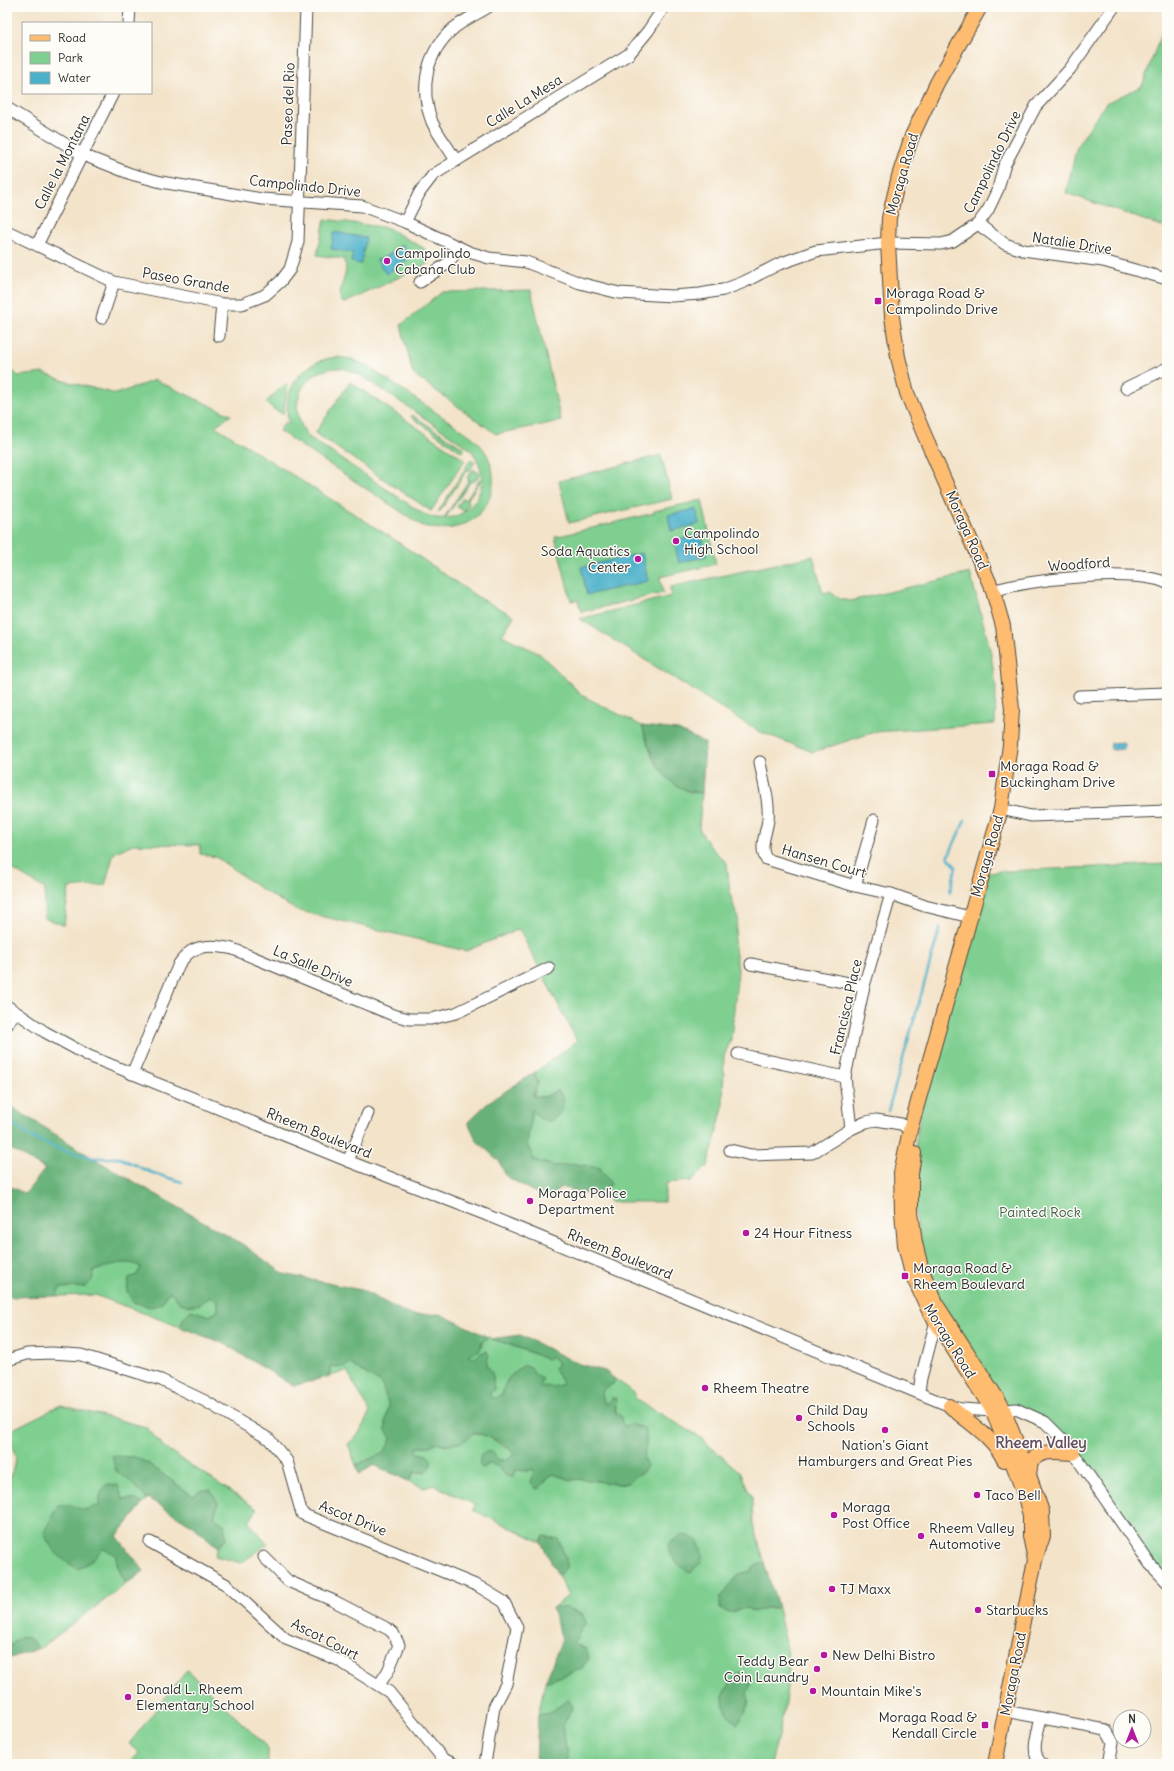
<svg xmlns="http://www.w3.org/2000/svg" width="1174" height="1771" font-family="Delius,sans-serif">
  <rect width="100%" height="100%" fill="#fdfcf7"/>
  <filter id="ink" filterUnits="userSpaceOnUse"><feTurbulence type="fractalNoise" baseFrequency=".025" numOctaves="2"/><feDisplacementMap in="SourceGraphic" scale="8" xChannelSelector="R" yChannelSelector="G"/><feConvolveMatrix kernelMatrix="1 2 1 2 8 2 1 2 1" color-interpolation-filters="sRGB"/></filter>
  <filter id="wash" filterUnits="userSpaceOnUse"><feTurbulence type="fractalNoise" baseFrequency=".012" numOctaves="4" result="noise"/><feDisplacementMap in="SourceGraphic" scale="16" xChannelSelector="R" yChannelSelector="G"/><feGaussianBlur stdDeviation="0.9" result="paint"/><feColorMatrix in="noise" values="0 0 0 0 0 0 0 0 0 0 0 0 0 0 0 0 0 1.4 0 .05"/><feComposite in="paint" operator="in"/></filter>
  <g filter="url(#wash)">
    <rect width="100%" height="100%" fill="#f3e3c9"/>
    <!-- green -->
    <g fill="#7fcf90" stroke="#557d5e" fill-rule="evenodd">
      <polygon points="1167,18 1167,228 1066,193 1077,146 1106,103 1142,86"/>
      <path d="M325 219 388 228 425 249 429 263 345 303 342 302C335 287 351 277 344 259L317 255Z"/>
      <polygon points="531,290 561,421 496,434 413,374 401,325 442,292"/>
      <path d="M336 357 352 359 367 366 471 436C520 476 481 546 421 525L279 431 285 422 289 424C280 390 302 361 336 357ZM343 368 361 375 470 449C500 484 468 531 425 515L310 438C283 408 302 366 343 368Z"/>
      <polygon points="7,365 18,376 43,373 65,381 116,394 155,380 231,415 215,426 389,536 476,596 514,616 502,635 540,654 583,696 642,726 653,760 688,792 702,793 699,828 709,845 727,863 730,894 738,919 734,941 738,970 731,1039 724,1056 723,1107 708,1166 691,1181 666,1183 664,1202 610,1202 605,1189 611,1184 576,1164 555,1166 534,1160 527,1144 532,1108 558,1090 545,1097 533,1096 538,1083 534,1073 577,1041 519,929 466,951 296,910 261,889 216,857 200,854 200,845 133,844 114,853 105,885 69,888 64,925 44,918 45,889 7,866"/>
      <polygon points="350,382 465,460 431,511 315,433"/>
      <polygon points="285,384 288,385 283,414 273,409 266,402"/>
      <polygon points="412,415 465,449 462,452 411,417"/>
      <polygon points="661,455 672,499 569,523 559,481"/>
      <polygon points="471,459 475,462 469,471 467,470 439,513 438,512"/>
      <polygon points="473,469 480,474 474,482 471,481 446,517 445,516 469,480 467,478"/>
      <polygon points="480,479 482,479 467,500 470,503 464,511 457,507 463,498 466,500"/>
      <polygon points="702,500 716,564 660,577 663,593 581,612 578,600 571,601 555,537 654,513 654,511"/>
      <polygon points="813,556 823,593 830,592 840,599 850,601 970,573 990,648 996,687 995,724 875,732 813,752 758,731 580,619 671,596 670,587"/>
      <polygon points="1167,864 1167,1582 1055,1431 1003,1409 922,1271 911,1174 927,1068 983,872"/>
      <polygon points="119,1263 133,1263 141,1267 137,1275 129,1278 127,1291 161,1304 166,1295 171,1291 179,1302 200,1304 210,1297 218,1301 218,1311 210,1316 202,1314 184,1317 180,1327 95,1295 56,1296 59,1288 85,1287 92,1280 94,1271"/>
      <path d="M488 1337 537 1355 551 1357 558 1363 554 1369 562 1381 561 1385C553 1388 547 1385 539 1389L537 1377 525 1365C514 1371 503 1381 503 1394L494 1399 490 1398V1393L494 1390 492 1373 487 1368V1351L483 1352 475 1359 470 1358 468 1355 476 1352 482 1346C482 1341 483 1339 488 1337Z"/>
      <polygon points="349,1363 382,1383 389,1406 386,1421 386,1430 391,1438 389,1444 383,1454 356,1465 348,1444 358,1435 370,1412 347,1371 330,1376 330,1366 342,1367"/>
      <path d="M615 1379 631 1390 637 1400 697 1435 740 1472 752 1497 753 1525 765 1563 757 1565 749 1572 742 1573 734 1579 720 1599 734 1613 740 1609 747 1608 753 1612 765 1608H778C781 1623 786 1640 788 1655 790 1692 780 1729 771 1764H563L567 1758 563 1724 569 1715 550 1713 538 1715 545 1682 581 1669 589 1658 586 1649 573 1643 575 1637 582 1629 583 1614 567 1608H559L555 1606 568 1596 558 1575 566 1568V1559L558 1539 544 1536 541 1542 473 1510 475 1505 434 1485 424 1488 408 1481 412 1478 413 1473 425 1472 427 1455 418 1453 416 1448 430 1446 436 1442 445 1445C469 1435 477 1427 500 1444 507 1448 511 1448 514 1455L507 1460H498L493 1453 479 1464 483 1468 488 1463C497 1464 501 1469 506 1476L512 1477 515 1470 527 1471 533 1468 534 1473 531 1482H545L548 1476 553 1474 571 1480 581 1479 619 1484 628 1483 634 1476 643 1473 645 1430 632 1423 625 1426C618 1422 615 1413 616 1406H606L601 1392 606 1387 613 1384Z"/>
      <polygon points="61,1405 146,1427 165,1448 257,1509 249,1522 268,1544 241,1563 215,1556 218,1547 226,1538 214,1517 218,1503 193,1497 149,1464 116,1471 130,1481 147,1499 143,1504 135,1499 123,1499 101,1492 99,1506 83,1510 71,1505 91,1561 103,1548 115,1554 119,1570 126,1584 42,1647 37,1649 35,1643 27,1637 20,1637 7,1649 7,1489 16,1458 7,1432"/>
      <polygon points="187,1670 268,1748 268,1764 129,1764 139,1753 129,1744"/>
    </g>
    <!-- forest -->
    <g fill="#67b27a" stroke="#496e52">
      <path d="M642 726 678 730 705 743 702 793C662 790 653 759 642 726Z"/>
      <polygon points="534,1073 538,1083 533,1096 545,1097 558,1090 564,1098 562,1112 550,1122 539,1118 532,1109 527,1144 534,1160 555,1166 576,1164 600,1168 611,1184 596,1196 560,1187 550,1198 532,1191 506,1176 499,1161 477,1141 468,1122 490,1101"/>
      <path d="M7 1104 93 1158 242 1244 284 1274 361 1290 410 1315 440 1314 488 1337 482 1342 480 1350 468 1355 470 1358H475L483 1352 487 1351 489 1356C484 1367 488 1364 492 1373 494 1378 493 1385 494 1390L490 1393 491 1398H495L503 1394C503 1381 514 1371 525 1365L531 1367 534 1374 542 1379 540 1388 545 1386 554 1387 561 1385 562 1381 554 1369 558 1363 551 1357 546 1359C528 1351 510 1344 491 1339L520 1335 579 1364 605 1371 615 1379 613 1384 606 1387 601 1392 603 1401 606 1405 611 1398H616L615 1412 621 1416 622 1424 625 1426 632 1423 637 1427H643C649 1434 646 1449 643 1458L647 1466C642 1474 634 1476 628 1483L619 1484 581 1479 571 1480 553 1474 548 1476 539 1489 535 1488 531 1482 534 1474 533 1469 527 1471 515 1470 513 1477 506 1476C501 1469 497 1464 488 1464L482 1468 479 1464 481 1455 489 1451 493 1453 498 1460H507L514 1455C509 1444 486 1434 473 1433 465 1445 448 1446 436 1442L430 1446 416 1448 418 1453 427 1455 431 1460V1466L425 1472H413L412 1478 408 1481 374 1465 359 1474 356 1465 382 1454 389 1444 391 1438 386 1430V1421L389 1406 381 1383 350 1364 342 1367 330 1366V1376L293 1386 225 1344 180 1327 184 1317 191 1310 210 1316 218 1311V1301L210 1297 200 1304 187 1306 179 1302 171 1292 166 1295 161 1304 151 1307 133 1302 127 1291 129 1278 137 1275 141 1267C125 1258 110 1266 94 1271L92 1280 85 1287 60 1288 56 1296 10 1297 7 1295V1185L25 1194 45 1169 7 1147Z"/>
      <polygon points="112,1456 135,1457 149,1464 193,1496 200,1490 211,1490 218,1503 214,1517 224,1524 226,1538 218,1547 190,1524 148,1498 147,1499 130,1481 116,1471"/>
      <path d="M107 1484 118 1485 123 1499H135L143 1504 117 1536 144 1571 126 1584 119 1570 115 1554 103 1549 91 1561 78 1569C62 1560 50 1550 44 1532L58 1505H71L83 1510 99 1506 101 1492Z"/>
      <path d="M682 1535 689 1536 698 1541C702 1550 706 1563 695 1567L692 1572 689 1573C679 1564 669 1559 668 1544Z"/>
      <polygon points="544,1536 558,1539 566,1559 566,1568 558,1575 541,1542"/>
      <path d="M764 1563 778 1607 765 1608 753 1612 747 1608C733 1610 734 1616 720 1609V1599L734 1579 742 1573 749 1572 757 1565Z"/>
      <polygon points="555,1606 559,1608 567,1608 582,1614 586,1622 573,1643 579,1647 586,1649 589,1658 581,1669 545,1682 562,1639 552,1608"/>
      <polygon points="20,1637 28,1637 35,1643 37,1649 7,1659 7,1649"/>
      <path d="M739 1673 748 1674 751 1683 747 1693 749 1701 746 1711 737 1724C717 1703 719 1692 739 1673Z"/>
      <polygon points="568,1699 573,1707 563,1724 567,1758 563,1764 536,1764 538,1715 550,1713"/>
    </g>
    <!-- water -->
    <g fill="#4bb1ca" stroke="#3b6e7a">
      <polygon points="334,232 366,238 361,264 351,262 353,253 331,249"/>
      <path d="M402 244 411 257 386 274 377 260C390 256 392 252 402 244Z"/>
      <polygon points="696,509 699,524 671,531 668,515"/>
      <polygon points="701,534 707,556 679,563 674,541"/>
      <polygon points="642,553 648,581 587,595 581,567"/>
      <polygon points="1123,742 1125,744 1124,749 1112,750 1110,748 1111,743"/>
    </g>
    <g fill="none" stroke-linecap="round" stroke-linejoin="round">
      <!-- stream -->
      <g stroke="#4bb1ca" stroke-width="2.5">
        <polyline points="950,892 956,867 948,857 965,820"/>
        <polyline points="888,1111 940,928"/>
        <polyline points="7,1119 29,1136 62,1150 93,1158 120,1158 150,1172 182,1182"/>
      </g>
    </g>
  </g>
  <g filter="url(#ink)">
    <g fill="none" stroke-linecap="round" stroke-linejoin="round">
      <!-- minor casing -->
      <g stroke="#494743" stroke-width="13">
        <g id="minor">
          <polyline points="129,23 130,7"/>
          <polyline points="7,108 83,155 131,174 161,182 262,199 362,206 405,222 469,252 489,258 526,262 580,283 619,293 672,296 700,294 723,290 744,282 779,264 816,251 888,243 941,244 953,241 978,224 988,210 998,189 1004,166 1036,106 1070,69 1114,7"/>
          <path d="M456 161C449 148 438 135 432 122 419 88 426 52 454 28 464 20 477 14 488 7"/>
          <polyline points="405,222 420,192 433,175 629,54 648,31 664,7"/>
          <polyline points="978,224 1005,244 1023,250 1103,261 1167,279"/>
          <polyline points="7,231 114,282 222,304 242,304 265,295 281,281 290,269 298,242 306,7"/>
          <polyline points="37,245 113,93"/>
          <polyline points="420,282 448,263 459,248"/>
          <polyline points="102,318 114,282"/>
          <polyline points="219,336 222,304"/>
          <polyline points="1126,388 1167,368"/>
          <path d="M993 591C1028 579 1135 568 1167 583"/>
          <polyline points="1079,696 1167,693"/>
          <path d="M760 762C763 781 770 801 768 820 766 834 759 847 766 859L855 886 891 894 925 906 970 917"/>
          <polyline points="1001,809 1031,816 1167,811"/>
          <polyline points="855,886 874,820"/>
          <polyline points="751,964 864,986"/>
          <polyline points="7,1006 45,1032 89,1056 348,1161 484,1214 950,1406 962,1409 993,1411 1016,1409 1045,1422 1067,1444 1150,1564 1167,1582"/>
          <polyline points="7,1025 15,1012"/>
          <polyline points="738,1054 845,1077"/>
          <path d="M132 1074 179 964C182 960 186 955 190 952 201 944 220 946 233 949L393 1015 409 1019H431L456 1013 549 968"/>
          <polyline points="851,1129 845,1077 864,986 891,894"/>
          <polyline points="730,1150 751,1155 812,1153 851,1129 866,1122 876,1120 901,1124 910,1130"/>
          <polyline points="348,1161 368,1113"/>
          <polyline points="7,1360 27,1354 52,1353 81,1355 161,1380 205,1401 269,1439 287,1461 302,1514 478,1586 504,1602 517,1627 506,1684 494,1707 485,1764"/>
          <polyline points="919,1392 921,1378 936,1321"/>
          <polyline points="150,1542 227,1585 286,1639 338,1660 389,1692 443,1759 454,1764"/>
          <polyline points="264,1557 288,1581 334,1601 388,1629 393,1633 399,1645 388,1671 379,1685"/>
          <polyline points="1005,1711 1106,1730 1113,1742 1109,1764"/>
          <path d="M1041 1718C1038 1733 1029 1753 1042 1764"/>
        </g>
      </g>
      <!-- major casing -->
      <g stroke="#494743" stroke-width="16">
        <g id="major">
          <polyline points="980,7 937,83 912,136 899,176 889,218 888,243 892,317 898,357 907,393 924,434 993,591 1003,626 1012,709 1010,745 1001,809 910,1130 901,1173 902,1212 905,1245 912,1274 929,1311 993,1411 1025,1496 1030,1516 1030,1536 1035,1560"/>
          <polyline points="914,1153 911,1174 911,1212 915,1243 922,1271 938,1307 1002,1406 1029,1475 1042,1512 1043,1536 1035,1560 995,1764"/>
          <path d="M950 1406C969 1424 992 1435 1004 1460"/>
          <path d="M1029 1475 1031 1460C1046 1449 1055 1452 1073 1453"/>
        </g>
      </g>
      <!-- minor -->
      <use href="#minor" stroke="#fff" stroke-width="11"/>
      <!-- major -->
      <use href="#major" stroke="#febc70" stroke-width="14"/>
    </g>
  </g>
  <!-- markers -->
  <g fill="#b5179e" stroke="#fdfcf7" stroke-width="1.5">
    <circle cx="387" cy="261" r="4"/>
    <rect x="874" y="297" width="8" height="8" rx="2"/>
    <circle cx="676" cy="541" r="4"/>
    <circle cx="638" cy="559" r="4"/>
    <rect x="988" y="770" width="8" height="8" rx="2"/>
    <circle cx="530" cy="1201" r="4"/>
    <circle cx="746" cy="1233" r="4"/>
    <rect x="901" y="1272" width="8" height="8" rx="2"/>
    <circle cx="705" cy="1388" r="4"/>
    <circle cx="799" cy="1418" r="4"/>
    <circle cx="885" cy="1430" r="4"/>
    <circle cx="977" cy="1495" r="4"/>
    <circle cx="834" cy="1515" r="4"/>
    <circle cx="921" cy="1536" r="4"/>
    <circle cx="832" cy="1589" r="4"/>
    <circle cx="978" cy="1610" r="4"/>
    <circle cx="824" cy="1655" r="4"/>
    <circle cx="817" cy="1669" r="4"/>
    <circle cx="813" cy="1691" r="4"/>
    <circle cx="128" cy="1697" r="4"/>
    <rect x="981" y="1721" width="8" height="8" rx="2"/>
  </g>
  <g text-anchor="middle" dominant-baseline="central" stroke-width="3" stroke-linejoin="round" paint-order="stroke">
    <!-- street labels -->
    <g font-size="14" fill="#2b2b2b" stroke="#fdfcf7">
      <text transform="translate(524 101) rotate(-32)">Calle La Mesa</text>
      <text transform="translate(288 104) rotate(-88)">Paseo del Rio</text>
      <text transform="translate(62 162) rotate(-63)">Calle la Montana</text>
      <text transform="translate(992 162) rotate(-64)">Campolindo Drive</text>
      <text transform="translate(902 174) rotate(-74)">Moraga Road</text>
      <text transform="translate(305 186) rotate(6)">Campolindo Drive</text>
      <text transform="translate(1072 243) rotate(9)">Natalie Drive</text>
      <text transform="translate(186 280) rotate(10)">Paseo Grande</text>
      <text transform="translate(967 530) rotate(66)">Moraga Road</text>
      <text transform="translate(1079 564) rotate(-4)">Woodford</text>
      <text transform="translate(987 856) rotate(-74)">Moraga Road</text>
      <text transform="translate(824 861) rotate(16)">Hansen Court</text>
      <text transform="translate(313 966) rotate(23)">La Salle Drive</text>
      <text transform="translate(846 1007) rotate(-77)">Francisca Place</text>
      <text transform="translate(319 1133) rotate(22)">Rheem Boulevard</text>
      <text transform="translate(620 1254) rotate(22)">Rheem Boulevard</text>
      <text transform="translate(950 1341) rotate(58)">Moraga Road</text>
      <text transform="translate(353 1518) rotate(22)">Ascot Drive</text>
      <text transform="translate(325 1639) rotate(27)">Ascot Court</text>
      <text transform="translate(1013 1674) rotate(-79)">Moraga Road</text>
    </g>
    <!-- poi labels -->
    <g font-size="14" fill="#2b2b2b" stroke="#fdfcf7" text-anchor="start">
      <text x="395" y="253">Campolindo<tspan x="395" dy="16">Cabana Club</tspan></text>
      <text x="886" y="293">Moraga Road &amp;<tspan x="886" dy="16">Campolindo Drive</tspan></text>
      <text x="684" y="533">Campolindo<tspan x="684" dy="16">High School</tspan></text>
      <text x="630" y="551" text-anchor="end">Soda Aquatics<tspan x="630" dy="16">Center</tspan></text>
      <text x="1000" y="766">Moraga Road &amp;<tspan x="1000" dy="16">Buckingham Drive</tspan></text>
      <text x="538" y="1193">Moraga Police<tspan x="538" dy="16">Department</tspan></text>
      <text x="754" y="1233">24 Hour Fitness</text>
      <text x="913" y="1268">Moraga Road &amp;<tspan x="913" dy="16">Rheem Boulevard</tspan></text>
      <text x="713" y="1388">Rheem Theatre</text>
      <text x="807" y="1410">Child Day<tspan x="807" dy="16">Schools</tspan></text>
      <text x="885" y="1445" text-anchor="middle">Nation's Giant<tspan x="885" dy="16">Hamburgers and Great Pies</tspan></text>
      <text x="985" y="1495">Taco Bell</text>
      <text x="842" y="1507">Moraga<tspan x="842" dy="16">Post Office</tspan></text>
      <text x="929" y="1528">Rheem Valley<tspan x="929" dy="16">Automotive</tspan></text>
      <text x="840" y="1589">TJ Maxx</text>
      <text x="986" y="1610">Starbucks</text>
      <text x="832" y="1655">New Delhi Bistro</text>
      <text x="809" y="1661" text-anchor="end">Teddy Bear<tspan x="809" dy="16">Coin Laundry</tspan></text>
      <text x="136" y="1689">Donald L. Rheem<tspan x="136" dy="16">Elementary School</tspan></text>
      <text x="821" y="1691">Mountain Mike's</text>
      <text x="977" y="1717" text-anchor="end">Moraga Road &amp;<tspan x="977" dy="16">Kendall Circle</tspan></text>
    </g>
    <!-- park labels -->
    <g font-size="14" fill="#445c49" stroke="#fdfcf7">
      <text x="1040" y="1212">Painted Rock</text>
    </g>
    <!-- neighbourhood labels -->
    <g font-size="15" font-weight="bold" fill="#645062" stroke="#fdfcf7">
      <text x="1041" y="1442">Rheem Valley</text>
    </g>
  </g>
  <!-- margin -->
  <rect width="1174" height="1771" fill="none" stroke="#fdfcf7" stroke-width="24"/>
  <!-- legend -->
  <rect x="22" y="22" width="130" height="72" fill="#fdfcf7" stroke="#a9a8a5"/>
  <rect x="30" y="35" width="20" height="6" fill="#febc70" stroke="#a9a8a5"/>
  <text x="58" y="42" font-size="12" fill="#2b2b2b">Road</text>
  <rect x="30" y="52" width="20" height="12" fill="#7fcf90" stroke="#a9a8a5"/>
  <text x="58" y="62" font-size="12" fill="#2b2b2b">Park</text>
  <rect x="30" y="72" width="20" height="12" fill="#4bb1ca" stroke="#a9a8a5"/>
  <text x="58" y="82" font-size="12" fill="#2b2b2b">Water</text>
  <!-- north arrow -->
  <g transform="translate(1132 1729)"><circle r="19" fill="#fdfcf7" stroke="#a9a8a5"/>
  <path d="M0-3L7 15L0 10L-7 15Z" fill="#b5179e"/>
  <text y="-6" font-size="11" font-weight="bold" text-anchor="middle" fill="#2b2b2b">N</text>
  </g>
</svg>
